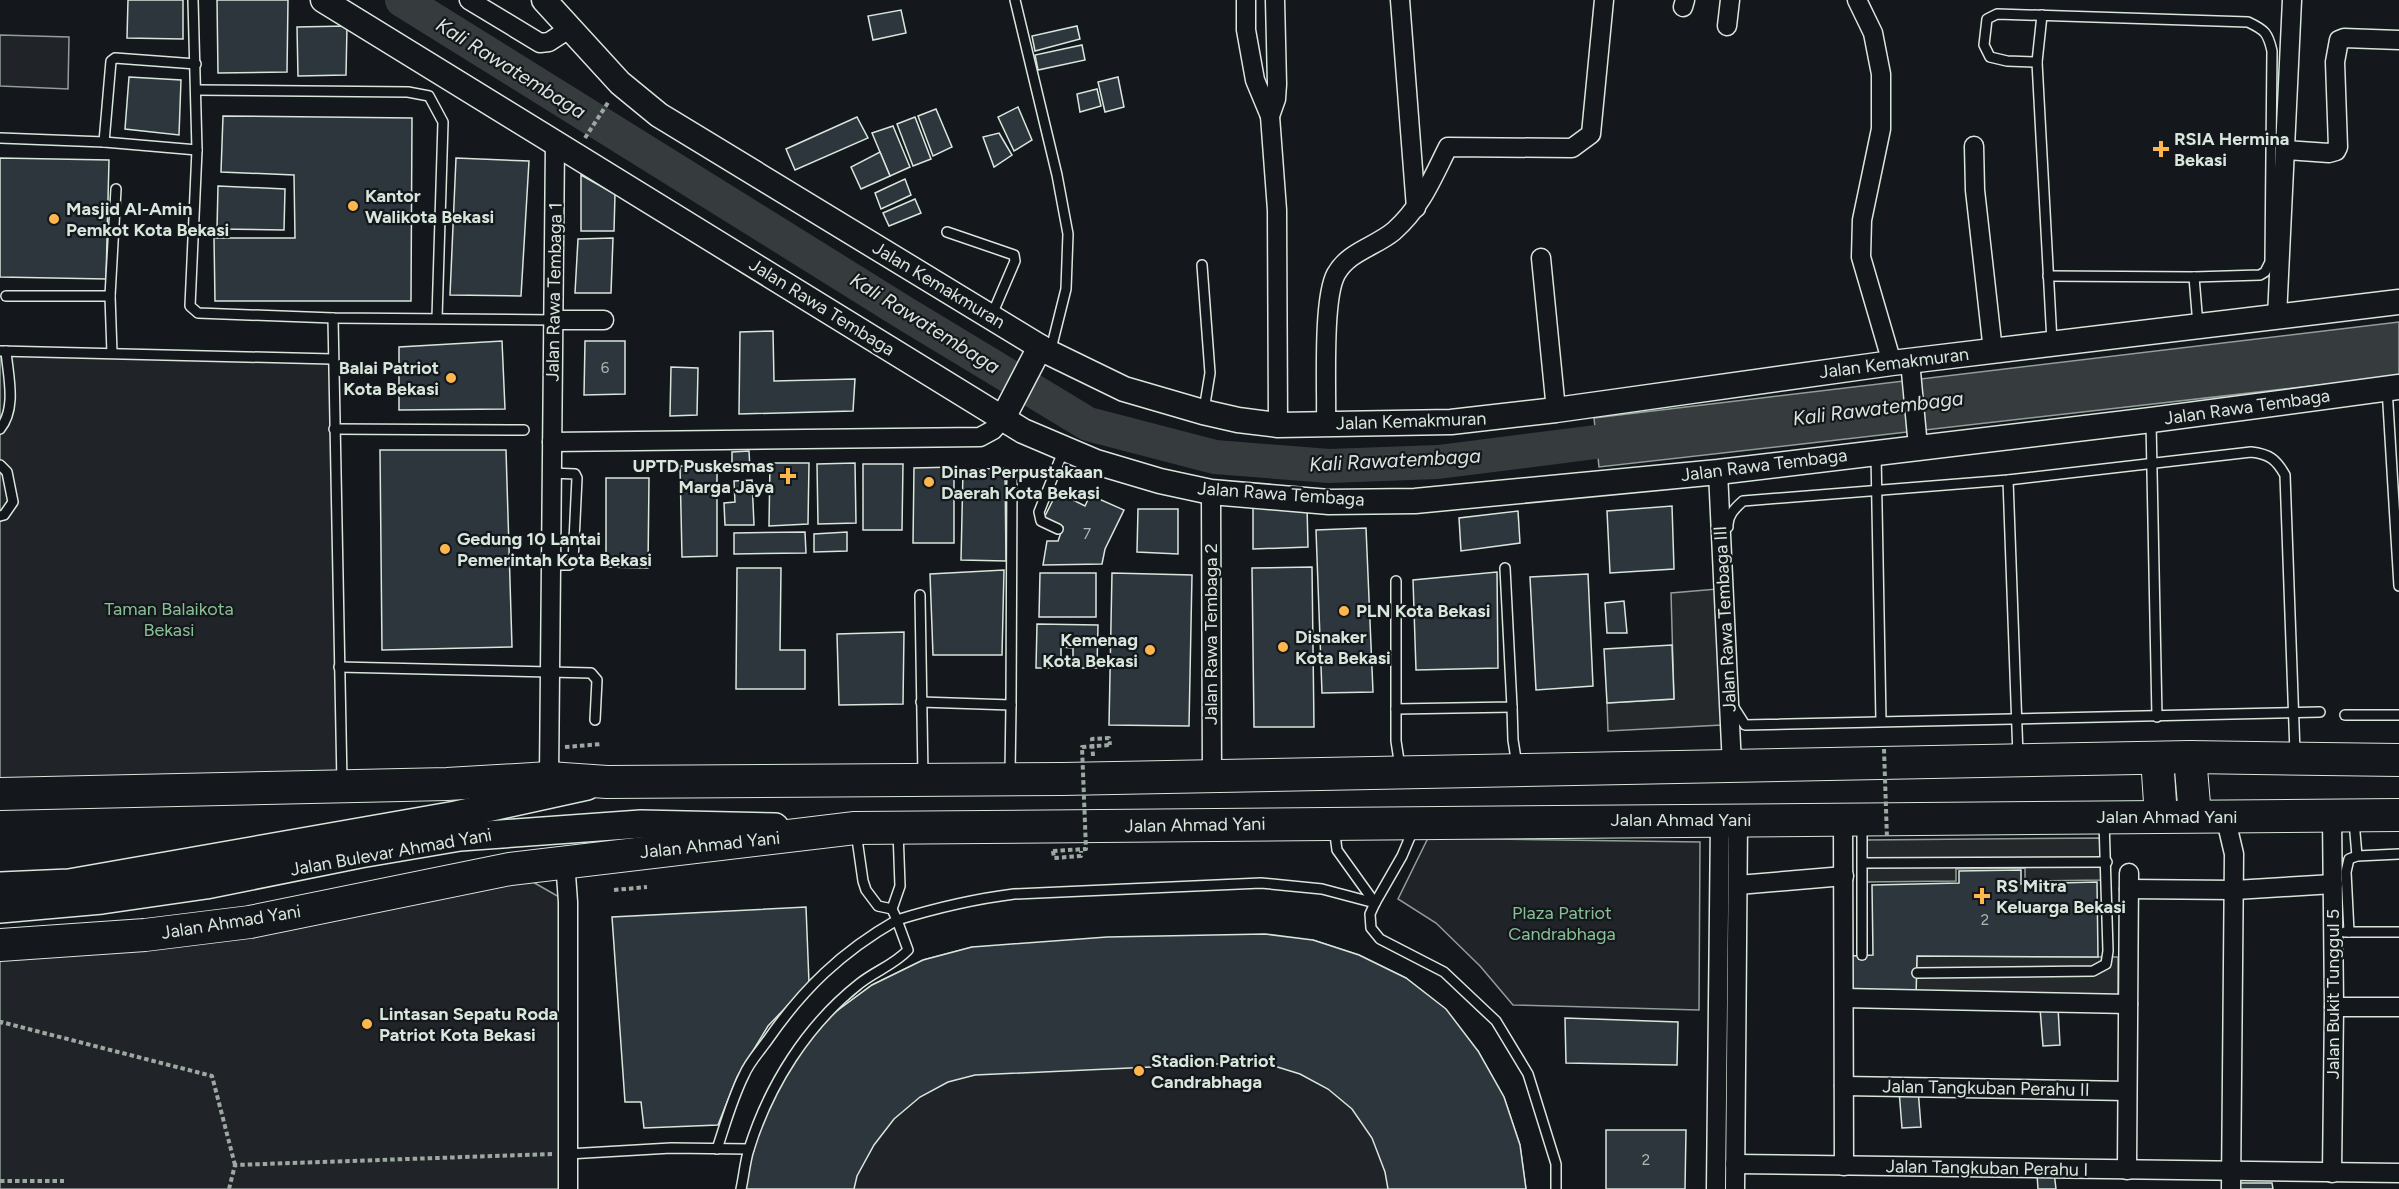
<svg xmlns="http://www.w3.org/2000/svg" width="2399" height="1189" font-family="Figtree,sans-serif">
  <rect width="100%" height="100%" fill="#14181c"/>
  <!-- green -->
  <g fill="#202428" stroke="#939e99" stroke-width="1.5">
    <polygon points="0,35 69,37 68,89 0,86"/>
    <polygon points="0,352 332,359 342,771 0,794"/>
    <polygon points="1428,838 1700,842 1699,1010 1513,1005 1480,966 1436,923 1398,899"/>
    <polygon points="510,869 568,902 568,1189 0,1189 0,945"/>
    <polygon points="1313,940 1359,955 1406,978 1478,1051 1504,1097 1520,1145 1526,1189 744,1189 802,1048 834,1013 872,985 923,960 972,947"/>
  </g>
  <!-- parking -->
  <g fill="#24282b" stroke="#939e99" stroke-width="1.5">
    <polygon points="1717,589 1722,725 1608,731 1607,703 1674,699 1671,593"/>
    <polygon points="2102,838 2102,880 2025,881 2025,868 1956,869 1956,881 1865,882 1864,840"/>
    <polygon points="1917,956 2118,957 2118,999 1916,997"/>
  </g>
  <!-- water -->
  <polygon fill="#363b3e" stroke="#939e99" stroke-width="1.5" points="2399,322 2399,376 1599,467 1594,418"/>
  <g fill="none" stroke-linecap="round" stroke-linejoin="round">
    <!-- river -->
    <polyline stroke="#363b3e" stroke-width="34" points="402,0 906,314 1088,424 1215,457 1329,466 1438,462 1643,436"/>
  </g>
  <!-- building -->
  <g fill="#2c363c" stroke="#d8e6dc" stroke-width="1.5">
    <polygon points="128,0 183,0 183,39 127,38"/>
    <polygon points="217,0 288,0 287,72 218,73"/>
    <polygon points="901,10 906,33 873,40 868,16"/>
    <polygon points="347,26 346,75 298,76 297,27"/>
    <polygon points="1077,26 1080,39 1035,51 1032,36"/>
    <polygon points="1082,45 1085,60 1038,70 1035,55"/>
    <polygon points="129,77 181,80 179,135 125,129"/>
    <polygon points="1118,77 1124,107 1105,112 1098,82"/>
    <polygon points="1097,89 1101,106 1080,112 1077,94"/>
    <polygon points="1018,107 1032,140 1014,151 998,117"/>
    <polygon points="936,109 952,147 933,156 918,116"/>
    <polygon points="223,116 412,118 411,301 215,301 214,238 295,238 294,175 221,172"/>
    <polygon points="857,117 868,138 795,170 786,149"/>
    <polygon points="915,117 931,159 913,166 897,124"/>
    <polygon points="893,126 910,167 890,176 872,133"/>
    <polygon points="999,133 1012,155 994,167 983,137"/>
    <polygon points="880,152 890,176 861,189 851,167"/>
    <polygon points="0,158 109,160 106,279 0,277"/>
    <polygon points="456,158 529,161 521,296 450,295"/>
    <polygon points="581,175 615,194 614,231 581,231"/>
    <polygon points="905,179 911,195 881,209 875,193"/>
    <polygon points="218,186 285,189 284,230 217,229"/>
    <polygon points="915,199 921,213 889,226 883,213"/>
    <polygon points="613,238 611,293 575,293 578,239"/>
    <polygon points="773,331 774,381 855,379 853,411 739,414 740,332"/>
    <polygon points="502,341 505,409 399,410 399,347"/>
    <polygon points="585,341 625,341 625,394 584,395"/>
    <polygon points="671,367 698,368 697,415 670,416"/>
    <polygon points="380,450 506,450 512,647 382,650"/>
    <polygon points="749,451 750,469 732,470 732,452"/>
    <polygon points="770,463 809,463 808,524 769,526"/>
    <polygon points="855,463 856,523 818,524 817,464"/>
    <polygon points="863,464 903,464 902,530 863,530"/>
    <polygon points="680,466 717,467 717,556 682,557"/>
    <polygon points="954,467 954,543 913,543 914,468"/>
    <polygon points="1005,468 1006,561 961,560 963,470"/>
    <polygon points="606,478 649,478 648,568 606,567"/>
    <polygon points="752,480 754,525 725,525 724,503 735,502 734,481"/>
    <polygon points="1057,492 1085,506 1090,495 1124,510 1105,549 1102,564 1043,565 1047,541 1058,541 1063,527 1044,518"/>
    <polygon points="1307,506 1308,547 1253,549 1253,507"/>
    <polygon points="1672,506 1674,569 1610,573 1607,511"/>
    <polygon points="1138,509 1178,509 1178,554 1137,552"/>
    <polygon points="1518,511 1520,543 1461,551 1459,518"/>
    <polygon points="1366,528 1373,692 1322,693 1316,530"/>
    <polygon points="805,532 806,553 734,554 734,533"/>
    <polygon points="847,532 847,551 814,552 814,534"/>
    <polygon points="1312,567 1314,727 1254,727 1252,568"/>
    <polygon points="737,568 781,568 780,650 805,650 805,689 736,689"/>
    <polygon points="1004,570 1002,655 933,655 930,574"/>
    <polygon points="1497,572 1498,668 1416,670 1413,580"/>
    <polygon points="1040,573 1096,573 1096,617 1039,617"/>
    <polygon points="1112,573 1192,575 1189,726 1109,725"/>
    <polygon points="1588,574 1593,686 1536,690 1530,577"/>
    <polygon points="1624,601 1627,633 1607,633 1605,603"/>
    <polygon points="1037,624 1098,625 1097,668 1073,668 1073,648 1061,647 1061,668 1036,668"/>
    <polygon points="904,632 903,704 839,705 837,634"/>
    <polygon points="1672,645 1674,699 1607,703 1604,649"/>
    <polygon points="2021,870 2021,884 2097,882 2098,957 1917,956 1916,997 1852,996 1851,956 1873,955 1872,885 1959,883 1959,871"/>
    <polygon points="806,907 809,983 768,1026 737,1077 718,1125 644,1128 641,1102 625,1102 612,917"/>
    <polygon points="1265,934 1313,940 1359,955 1406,978 1446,1009 1478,1051 1504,1097 1520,1145 1526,1189 1388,1189 1385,1172 1372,1138 1352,1109 1328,1089 1300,1074 1271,1065 1238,1063 975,1075 948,1082 920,1097 894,1119 874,1145 857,1176 854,1189 744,1189 755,1140 776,1091 802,1048 834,1013 872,985 923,960 972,947 1107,937"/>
    <polygon points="2058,1007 2060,1045 2043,1046 2040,1008"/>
    <polygon points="1565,1018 1678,1022 1677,1065 1566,1063"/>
    <polygon points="1918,1089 1921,1127 1902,1128 1899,1090"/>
    <polygon points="1606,1130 1686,1130 1685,1189 1606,1189"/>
    <polygon points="2054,1172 2056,1189 2038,1189 2037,1174"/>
    <polygon points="2234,1183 2272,1183 2273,1189 2234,1189"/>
  </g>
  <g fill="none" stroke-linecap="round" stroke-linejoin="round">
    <!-- lane casing -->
    <g stroke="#d8e6dc" stroke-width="12">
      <g id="lane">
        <polyline points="193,0 197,150 190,306 198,313 333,318 554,320"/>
        <polyline points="1015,0 1057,175 1068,234 1066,289 1050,353"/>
        <polyline points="2042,15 2037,62 2052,342"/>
        <path d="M2037 62 2007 61 1990 57 1984 45 1987 19 1997 14 2248 22C2265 30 2268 33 2272 51L2270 262 2265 272 2260 275 2194 277 2048 276"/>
        <polyline points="197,90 408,92 429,96 443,122 437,318"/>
        <polyline points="0,138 104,142 197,150"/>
        <polyline points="104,142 111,61 115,58 196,64"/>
        <polyline points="947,232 1014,255 1015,261 991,317"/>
        <polyline points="1202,265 1210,373 1204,410"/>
        <polyline points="2194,277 2198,325"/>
        <polyline points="6,296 110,296"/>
        <polyline points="333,318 342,783"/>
        <polyline points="0,351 332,359"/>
        <polyline points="112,353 110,296 116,189"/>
        <polyline points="2387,388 2399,586"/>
        <polyline points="2151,422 2157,717"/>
        <path d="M0 429C17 408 8 376 6 351"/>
        <polyline points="334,429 524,430"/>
        <polyline points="1876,454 1881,721"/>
        <polyline points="0,465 7,472 13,502 4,515 0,516"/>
        <polyline points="2008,480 2018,756"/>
        <path d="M1728 527C1727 516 1735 508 1743 501L2008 480 2251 452C2269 454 2276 459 2285 475L2295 753"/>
        <polyline points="1058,529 1041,521 1039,512 1064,449"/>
        <polyline points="551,565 569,565 573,562 577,478 575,474 552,473"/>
        <polyline points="1396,581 1396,741 1400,767"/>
        <polyline points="920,595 923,776"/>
        <polyline points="339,667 591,673 597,680 595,720"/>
        <polyline points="921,702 1011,705 1012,478"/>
        <polyline points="1733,706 1745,725 2320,712"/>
        <polyline points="1512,707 1513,740 1517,765"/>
        <polyline points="1396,709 1512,707 1505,568"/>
        <polyline points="2345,715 2399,715"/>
        <polyline points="1010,774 1011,705"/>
        <polyline points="2354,821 2357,856"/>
        <polyline points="1862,824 1862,955"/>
        <polyline points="1334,827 1337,850 1375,903"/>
        <polyline points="1413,830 1402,856 1375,903 1370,914 1371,928 1380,939 1444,972 1496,1021 1528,1074 1556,1164 1556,1189"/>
        <polyline points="856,832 863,881 866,890 878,906 892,909"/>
        <polyline points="1863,863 2107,862"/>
        <polyline points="2345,932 2399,932"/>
        <polyline points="2349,932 2346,872 2349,859 2357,856 2399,854"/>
        <polyline points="1917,973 2093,971 2106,964 2108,951 2104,821"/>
        <path d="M717 1149C725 1125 732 1099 744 1075 749 1063 759 1052 767 1041 803 989 841 952 897 920L892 909 900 886 898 831"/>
        <polyline points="568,1154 671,1148 749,1149"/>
        <path d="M741 1189C744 1176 745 1161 749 1149 769 1085 807 1025 859 984 875 971 894 965 908 950L897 920C936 908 974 899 1014 894L1261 883 1322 889 1375 903"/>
      </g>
    </g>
    <!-- street casing -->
    <g stroke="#d8e6dc" stroke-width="21">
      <g id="street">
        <polyline points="469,0 540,43 549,42 569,29"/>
        <polyline points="1246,0 1246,30 1255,80 1270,116"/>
        <polyline points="1275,0 1277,84 1276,99 1270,116 1277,210 1278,425"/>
        <polyline points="1400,0 1416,208"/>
        <polyline points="1857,0 1873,33 1881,74 1881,129 1862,220 1861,257 1892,363"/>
        <polyline points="1683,7 1685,0"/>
        <polyline points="1727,26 1730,0"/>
        <polyline points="1974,146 1975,190 1993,351"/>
        <polyline points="2285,150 2329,153 2336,151 2338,147 2335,62 2339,40 2344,38 2399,40"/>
        <polyline points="1541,258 1556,410"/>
        <polyline points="2277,317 2292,0"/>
        <polyline points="554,320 604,320"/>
        <polyline points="1910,361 1918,447"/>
        <path d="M1326 424C1327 391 1322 300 1336 274 1349 251 1375 247 1394 231 1421 207 1432 179 1448 147L1572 148 1591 134 1604 0"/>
        <polyline points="552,442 980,437 993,430 1003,418"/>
        <polyline points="1718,472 1732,766"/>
        <polyline points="1211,492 1212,776"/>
        <polyline points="549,778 555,142"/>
        <polyline points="2225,816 2234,854 2231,1189"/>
        <polyline points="1843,819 1844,1166"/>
        <polyline points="565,861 568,902 568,1189"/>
        <polyline points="1738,885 1844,876"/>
        <polyline points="2129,889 2235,890 2333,884"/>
        <polyline points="1844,998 2128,1004"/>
        <polyline points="2334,1007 2399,1007"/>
        <polyline points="1844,1086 2127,1091"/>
        <polyline points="1735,1164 2399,1173"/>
        <polyline points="2127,1170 2129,873"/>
        <polyline points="2332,1173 2334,1007 2332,816"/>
        <polyline points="1716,1189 1720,820"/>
        <polyline points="1735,1189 1738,820"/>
      </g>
    </g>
    <!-- secondary casing -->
    <g stroke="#d8e6dc" stroke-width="27">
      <g id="secondary">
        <polyline points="323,0 1023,431 1096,462 1160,481 1211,492 1329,502 1415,501 1718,472 2151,420 2399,387"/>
        <polyline points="544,0 620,83 659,115 1050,353 1124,389 1203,412 1238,420 1278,425 1451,422 1556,410 1892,363 2399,302"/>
        <polyline points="1003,418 1040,347"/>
      </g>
    </g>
    <!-- primary casing -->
    <g stroke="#d8e6dc" stroke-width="30">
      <g id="primary">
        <polyline points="0,886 69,883 456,815 587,786"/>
        <polyline points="0,909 102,900 206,885 360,854 460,837 641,824 775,827"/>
      </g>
    </g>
    <!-- highway casing -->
    <g stroke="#d8e6dc" stroke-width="34">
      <g id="highway">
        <polyline points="2190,757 2195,816"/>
        <polyline points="2157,758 2161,817"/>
        <polyline points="0,794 447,784 549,778 607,782 1062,779 2190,757 2399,760"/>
        <polyline points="0,945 145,935 250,922 510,869 855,828 2399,815"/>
      </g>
    </g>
    <!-- path -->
    <g stroke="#9da8a2" stroke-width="4" stroke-dasharray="4.5 3" stroke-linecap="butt">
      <polyline points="585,138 609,101"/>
      <polyline points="565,747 602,744"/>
      <polyline points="1093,756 1092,739 1109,738 1110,745"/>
      <polyline points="1053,851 1054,858 1081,856 1081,851"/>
      <polyline points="614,890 647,887"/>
      <polyline points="0,1024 1,1022 212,1076 235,1165"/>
      <polyline points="0,1181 64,1181"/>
      <polyline points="229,1189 235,1165 552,1154"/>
    </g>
    <!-- lane -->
    <use href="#lane" stroke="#14181c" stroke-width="9"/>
    <!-- street -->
    <use href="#street" stroke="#14181c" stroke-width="18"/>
    <!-- secondary -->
    <use href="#secondary" stroke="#14181c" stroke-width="24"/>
    <!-- primary -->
    <use href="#primary" stroke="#14181c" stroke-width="27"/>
    <!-- highway -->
    <use href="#highway" stroke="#14181c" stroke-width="32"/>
    <!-- path-bridge -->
    <g stroke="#9da8a2" stroke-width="4" stroke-dasharray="4.5 3" stroke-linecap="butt">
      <polyline points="1884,749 1887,838"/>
      <polyline points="1053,851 1086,849 1082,747 1110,745"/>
    </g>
  </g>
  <!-- markers -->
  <g fill="#ffb74d" stroke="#14181c" stroke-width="2">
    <path d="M2158 140h6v6h6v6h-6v6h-6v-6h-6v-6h6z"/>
    <circle cx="353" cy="206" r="6"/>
    <circle cx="54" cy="219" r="6"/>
    <circle cx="451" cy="378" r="6"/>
    <path d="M785 467h6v6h6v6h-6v6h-6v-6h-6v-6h6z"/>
    <circle cx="929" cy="482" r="6"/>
    <circle cx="445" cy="549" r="6"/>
    <circle cx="1344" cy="611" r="6"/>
    <circle cx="1283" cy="647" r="6"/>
    <circle cx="1150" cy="650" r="6"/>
    <path d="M1979 887h6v6h6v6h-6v6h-6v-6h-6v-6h6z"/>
    <circle cx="367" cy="1024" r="6"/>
    <circle cx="1139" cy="1071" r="6"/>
  </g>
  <g text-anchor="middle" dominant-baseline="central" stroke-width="4.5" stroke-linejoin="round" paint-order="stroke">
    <!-- number labels -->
    <g font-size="15" fill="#adbab4">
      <text x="605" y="368">6</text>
      <text x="1087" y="534">7</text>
      <text x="1985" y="920">2</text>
      <text x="1646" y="1160">2</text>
    </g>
    <!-- poi labels -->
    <g font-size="18" font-weight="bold" fill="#d8e6dc" stroke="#14181c" text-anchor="start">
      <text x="2174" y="139">RSIA Hermina<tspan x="2174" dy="21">Bekasi</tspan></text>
      <text x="365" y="196">Kantor<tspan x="365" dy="21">Walikota Bekasi</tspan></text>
      <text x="66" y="209">Masjid Al-Amin<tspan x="66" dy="21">Pemkot Kota Bekasi</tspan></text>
      <text x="439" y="368" text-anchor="end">Balai Patriot<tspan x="439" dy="21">Kota Bekasi</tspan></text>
      <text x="774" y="466" text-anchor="end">UPTD Puskesmas<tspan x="774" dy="21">Marga Jaya</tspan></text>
      <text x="941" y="472">Dinas Perpustakaan<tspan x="941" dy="21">Daerah Kota Bekasi</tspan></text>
      <text x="457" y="539">Gedung 10 Lantai<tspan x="457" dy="21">Pemerintah Kota Bekasi</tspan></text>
      <text x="1356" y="611">PLN Kota Bekasi</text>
      <text x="1295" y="637">Disnaker<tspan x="1295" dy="21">Kota Bekasi</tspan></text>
      <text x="1138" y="640" text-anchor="end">Kemenag<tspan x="1138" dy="21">Kota Bekasi</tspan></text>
      <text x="1996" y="886">RS Mitra<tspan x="1996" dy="21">Keluarga Bekasi</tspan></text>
      <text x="379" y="1014">Lintasan Sepatu Roda<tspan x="379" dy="21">Patriot Kota Bekasi</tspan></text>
      <text x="1151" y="1061">Stadion Patriot<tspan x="1151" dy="21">Candrabhaga</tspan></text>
    </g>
    <!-- street labels -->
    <g font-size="18" fill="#d8e6dc" stroke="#14181c">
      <text transform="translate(939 285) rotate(31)">Jalan Kemakmuran</text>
      <text transform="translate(554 292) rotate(-89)">Jalan Rawa Tembaga 1</text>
      <text transform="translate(822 307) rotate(32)">Jalan Rawa Tembaga</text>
      <text transform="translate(1894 363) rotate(-7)">Jalan Kemakmuran</text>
      <text transform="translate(2247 407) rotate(-8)">Jalan Rawa Tembaga</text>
      <text transform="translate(1411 421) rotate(-2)">Jalan Kemakmuran</text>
      <text transform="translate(1764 465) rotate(-7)">Jalan Rawa Tembaga</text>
      <text transform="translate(1281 494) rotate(4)">Jalan Rawa Tembaga</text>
      <text transform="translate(1725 619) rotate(-93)">Jalan Rawa Tembaga III</text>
      <text transform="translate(1211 634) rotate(-90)">Jalan Rawa Tembaga 2</text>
      <text x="2167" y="817">Jalan Ahmad Yani</text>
      <text x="1681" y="820">Jalan Ahmad Yani</text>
      <text transform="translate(1195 825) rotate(-1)">Jalan Ahmad Yani</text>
      <text transform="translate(710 845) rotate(-6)">Jalan Ahmad Yani</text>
      <text transform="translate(391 852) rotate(-10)">Jalan Bulevar Ahmad Yani</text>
      <text transform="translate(231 922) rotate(-9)">Jalan Ahmad Yani</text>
      <text transform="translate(2333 994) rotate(-90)">Jalan Bukit Tunggul 5</text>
      <text transform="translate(1986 1088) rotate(1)">Jalan Tangkuban Perahu II</text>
      <text transform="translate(1987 1168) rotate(1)">Jalan Tangkuban Perahu I</text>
    </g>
    <!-- park labels -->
    <g font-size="18" fill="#8ac095" stroke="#14181c">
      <text x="169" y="609">Taman Balaikota<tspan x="169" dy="21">Bekasi</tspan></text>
      <text x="1562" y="913">Plaza Patriot<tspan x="1562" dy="21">Candrabhaga</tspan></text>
    </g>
    <!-- water labels -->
    <g font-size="20" font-style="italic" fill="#d8e6dc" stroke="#14181c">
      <text transform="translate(511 68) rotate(32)">Kali Rawatembaga</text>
      <text transform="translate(925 323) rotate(32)">Kali Rawatembaga</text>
      <text transform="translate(1878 408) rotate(-7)">Kali Rawatembaga</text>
      <text transform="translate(1395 460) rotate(-3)">Kali Rawatembaga</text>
    </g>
  </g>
</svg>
